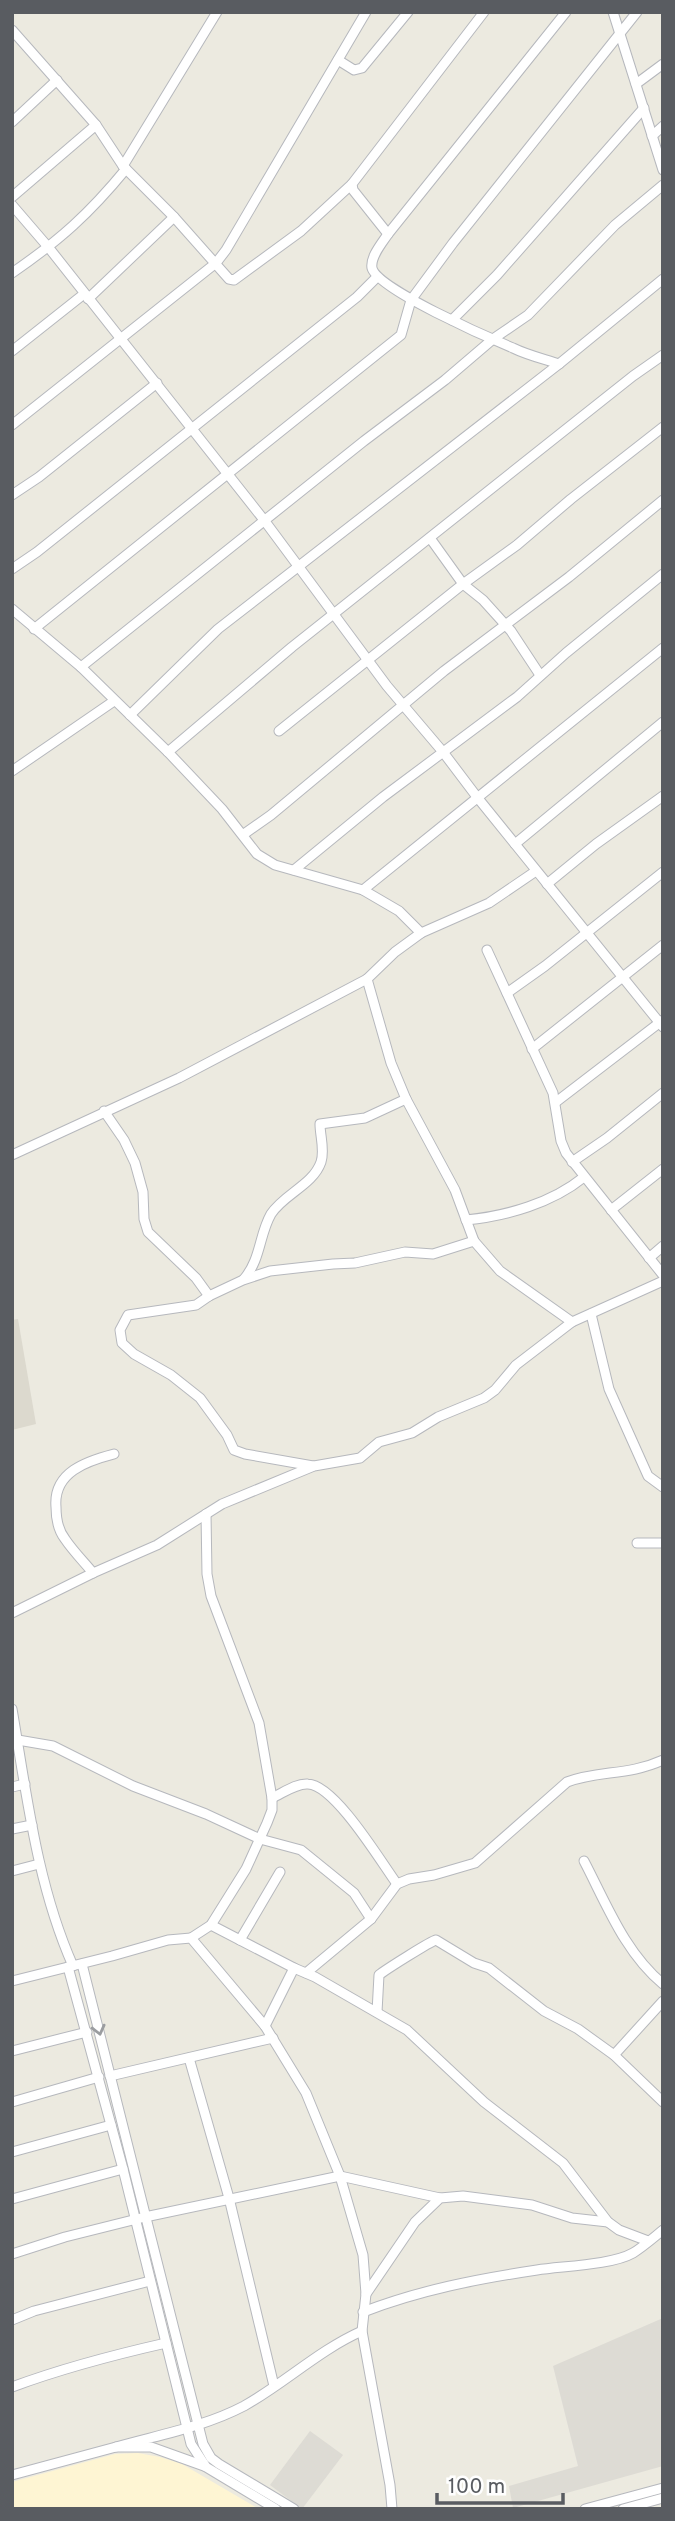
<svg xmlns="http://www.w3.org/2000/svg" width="675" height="2521" font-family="Overpass,sans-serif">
  <rect width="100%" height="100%" fill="#eceae0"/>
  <!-- commercial -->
  <polygon fill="#fef5d3" points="138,2453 160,2457 182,2464 259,2509 12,2509 12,2482 115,2454"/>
  <!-- industrial -->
  <g fill="#dddbd4">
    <polygon points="663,2318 663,2466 513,2508 509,2486 578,2466 553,2366"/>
    <polygon points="310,2431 343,2455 302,2509 270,2485"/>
  </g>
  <!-- education -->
  <polygon fill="#dcd9ce" points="18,1319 36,1424 12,1430 12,1320"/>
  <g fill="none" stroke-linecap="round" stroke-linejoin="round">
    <!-- minor casing -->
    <g stroke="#b6b8bd" stroke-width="11">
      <g id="minor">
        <polyline points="613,12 663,170"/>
        <polyline points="12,30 96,125 123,166 174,217 229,279 234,280 301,231 352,184"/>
        <polyline points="338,60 354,70 362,68 408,12"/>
        <polyline points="636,84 663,64"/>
        <polyline points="12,122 57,80"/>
        <polyline points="652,136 663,126"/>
        <polyline points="123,166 217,12"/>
        <polyline points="12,197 96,125"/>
        <polyline points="12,205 49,248 264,520 387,686 443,752 477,797 663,1027"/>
        <polyline points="388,234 353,190 352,184 484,12"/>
        <path d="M12 273C60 240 89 214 126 169"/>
        <polyline points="88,299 174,217"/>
        <polyline points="452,320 497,275 644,108"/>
        <polyline points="12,351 84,294"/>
        <path d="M559 364C544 359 527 355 513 348 489 338 377 289 372 268 370 257 382 243 388 234L566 12"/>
        <polyline points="12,425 216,263 226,250 366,12"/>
        <polyline points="12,495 39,477 157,383"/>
        <polyline points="430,538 463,584 483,600 511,631 540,675"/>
        <polyline points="12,569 37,552 357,297 377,277"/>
        <polyline points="12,609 81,667 168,752 222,809 257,854 275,865 363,890 399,911 421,933"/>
        <polyline points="34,629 401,335 411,300 453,243 637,12"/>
        <polyline points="81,667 364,441 445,380 493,339 528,315 615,225 663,185"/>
        <polyline points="130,715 218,629 559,364 663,279"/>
        <polyline points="279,731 463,584 517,545 571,499 663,427"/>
        <polyline points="168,752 292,647 633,376 663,355"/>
        <polyline points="12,771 114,701"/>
        <polyline points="244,834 271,815 444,671 569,577 663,500"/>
        <polyline points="515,844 663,722"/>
        <polyline points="294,870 383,797 517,697 566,653 663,574"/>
        <polyline points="536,871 489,903 421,933 395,952 367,979 391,1063 406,1099 455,1190 474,1241 500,1271 572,1322"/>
        <polyline points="547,884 596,844 663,796"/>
        <polyline points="363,890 663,648"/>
        <polyline points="487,950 553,1093 561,1141 566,1153 663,1275"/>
        <polyline points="507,993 545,966 663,872"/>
        <polyline points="532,1049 663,945"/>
        <polyline points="556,1102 663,1020"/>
        <polyline points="104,1111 124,1140 135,1163 143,1192 144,1219 148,1232 196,1278 209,1296"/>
        <polyline points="12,1155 179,1078 367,979"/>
        <polyline points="572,1162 607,1138 663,1093"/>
        <polyline points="611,1210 663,1169"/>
        <path d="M466 1220C507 1216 552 1203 584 1177"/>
        <polyline points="649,1258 663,1246"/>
        <path d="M244 1279C261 1259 259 1235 271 1214 284 1194 313 1185 321 1162 325 1150 320 1136 320 1124L365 1118 406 1099"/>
        <polyline points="591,1314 609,1389 648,1476 663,1487"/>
        <polyline points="313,1466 245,1454 234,1450 227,1435 200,1398 171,1375 134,1354 122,1343 120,1330 128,1315 196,1305 209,1296 243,1280 270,1271 333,1264 355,1263 405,1252 433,1254 474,1241"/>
        <polyline points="637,1543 663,1543"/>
        <path d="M93 1573C84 1562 73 1551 65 1539 58 1530 56 1518 56 1507 53 1472 87 1461 114 1454"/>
        <polyline points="12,1613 93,1573 157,1545 222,1504 314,1466 360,1458 379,1442 412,1433 438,1417 484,1398 495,1390 516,1365 572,1322 663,1281"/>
        <path d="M12 1709C27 1796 37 1885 73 1966"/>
        <polyline points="12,1739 53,1746 133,1786 206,1814 260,1839 301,1850 354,1893 371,1919"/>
        <polyline points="12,1787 25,1784"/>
        <path d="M272 1798C283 1793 296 1783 308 1784 335 1785 381 1862 397 1884"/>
        <polyline points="12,1829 32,1825"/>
        <path d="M584 1861C606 1903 625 1953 663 1984"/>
        <polyline points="12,1871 39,1864"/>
        <polyline points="211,1925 294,1968 315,1977 407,2030 484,2102 563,2163 608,2222 619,2230 648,2241"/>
        <polyline points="191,1938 211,1925 246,1869 267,1823 272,1810 272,1798 259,1723 211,1596 207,1574 206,1514"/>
        <polyline points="240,1940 280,1872"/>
        <polyline points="82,1964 203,2444 211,2458 219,2464 294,2509"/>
        <polyline points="68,1967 123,2169 191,2444 206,2467 276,2509"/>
        <path d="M306 1973 371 1919 397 1884 409 1879 434 1875 475 1863 567 1782C599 1770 628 1776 663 1760"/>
        <polyline points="12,1981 112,1956 168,1940 191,1938 265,2026 306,2093 340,2176 363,2255 366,2294 362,2331 390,2485 392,2509"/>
        <path d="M377 2012 379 1975C385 1970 431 1941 436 1940L474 1963 489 1968 544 2011 578 2029 614 2055 663 2102"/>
        <polyline points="265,2026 294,1968"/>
        <polyline points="12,2051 87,2032"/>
        <polyline points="614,2055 663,2001"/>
        <polyline points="189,2058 229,2198 274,2386"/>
        <polyline points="110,2076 273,2038"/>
        <polyline points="12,2102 99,2077"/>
        <polyline points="12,2152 111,2125"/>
        <polyline points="12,2199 123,2169"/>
        <polyline points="12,2254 65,2237 145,2217 340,2176 440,2198"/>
        <polyline points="366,2294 415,2222 440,2198 463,2196 532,2205 572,2218 608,2222"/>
        <path d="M363 2312C420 2290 477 2279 537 2270 563 2266 612 2265 633 2253 643 2247 653 2238 663 2230"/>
        <polyline points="12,2320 34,2311 150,2281"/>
        <path d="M12 2387C63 2368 113 2355 166 2343"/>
        <path d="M116 2447C158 2435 204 2427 244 2406 285 2383 319 2350 362 2331"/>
        <polyline points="12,2475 116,2447 151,2447 204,2466"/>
        <polyline points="585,2509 663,2488"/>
        <polyline points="623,2509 663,2498"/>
      </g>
    </g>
    <!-- minor -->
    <use href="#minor" stroke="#fff" stroke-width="9"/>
  </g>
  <!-- one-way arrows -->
  <defs><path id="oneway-chevron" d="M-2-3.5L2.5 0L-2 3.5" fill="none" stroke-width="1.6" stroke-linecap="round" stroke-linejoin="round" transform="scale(1.75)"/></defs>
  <use stroke="#9b9da0" href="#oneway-chevron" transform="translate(99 2030) rotate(76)"/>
  <!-- border -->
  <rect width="675" height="2521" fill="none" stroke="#595c61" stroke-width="28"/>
  <!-- scale -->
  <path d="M437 2493v10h126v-10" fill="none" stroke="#595c61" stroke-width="3.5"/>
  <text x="448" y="2493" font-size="21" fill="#595c61" stroke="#ffffff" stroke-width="5" paint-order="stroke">100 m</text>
</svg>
